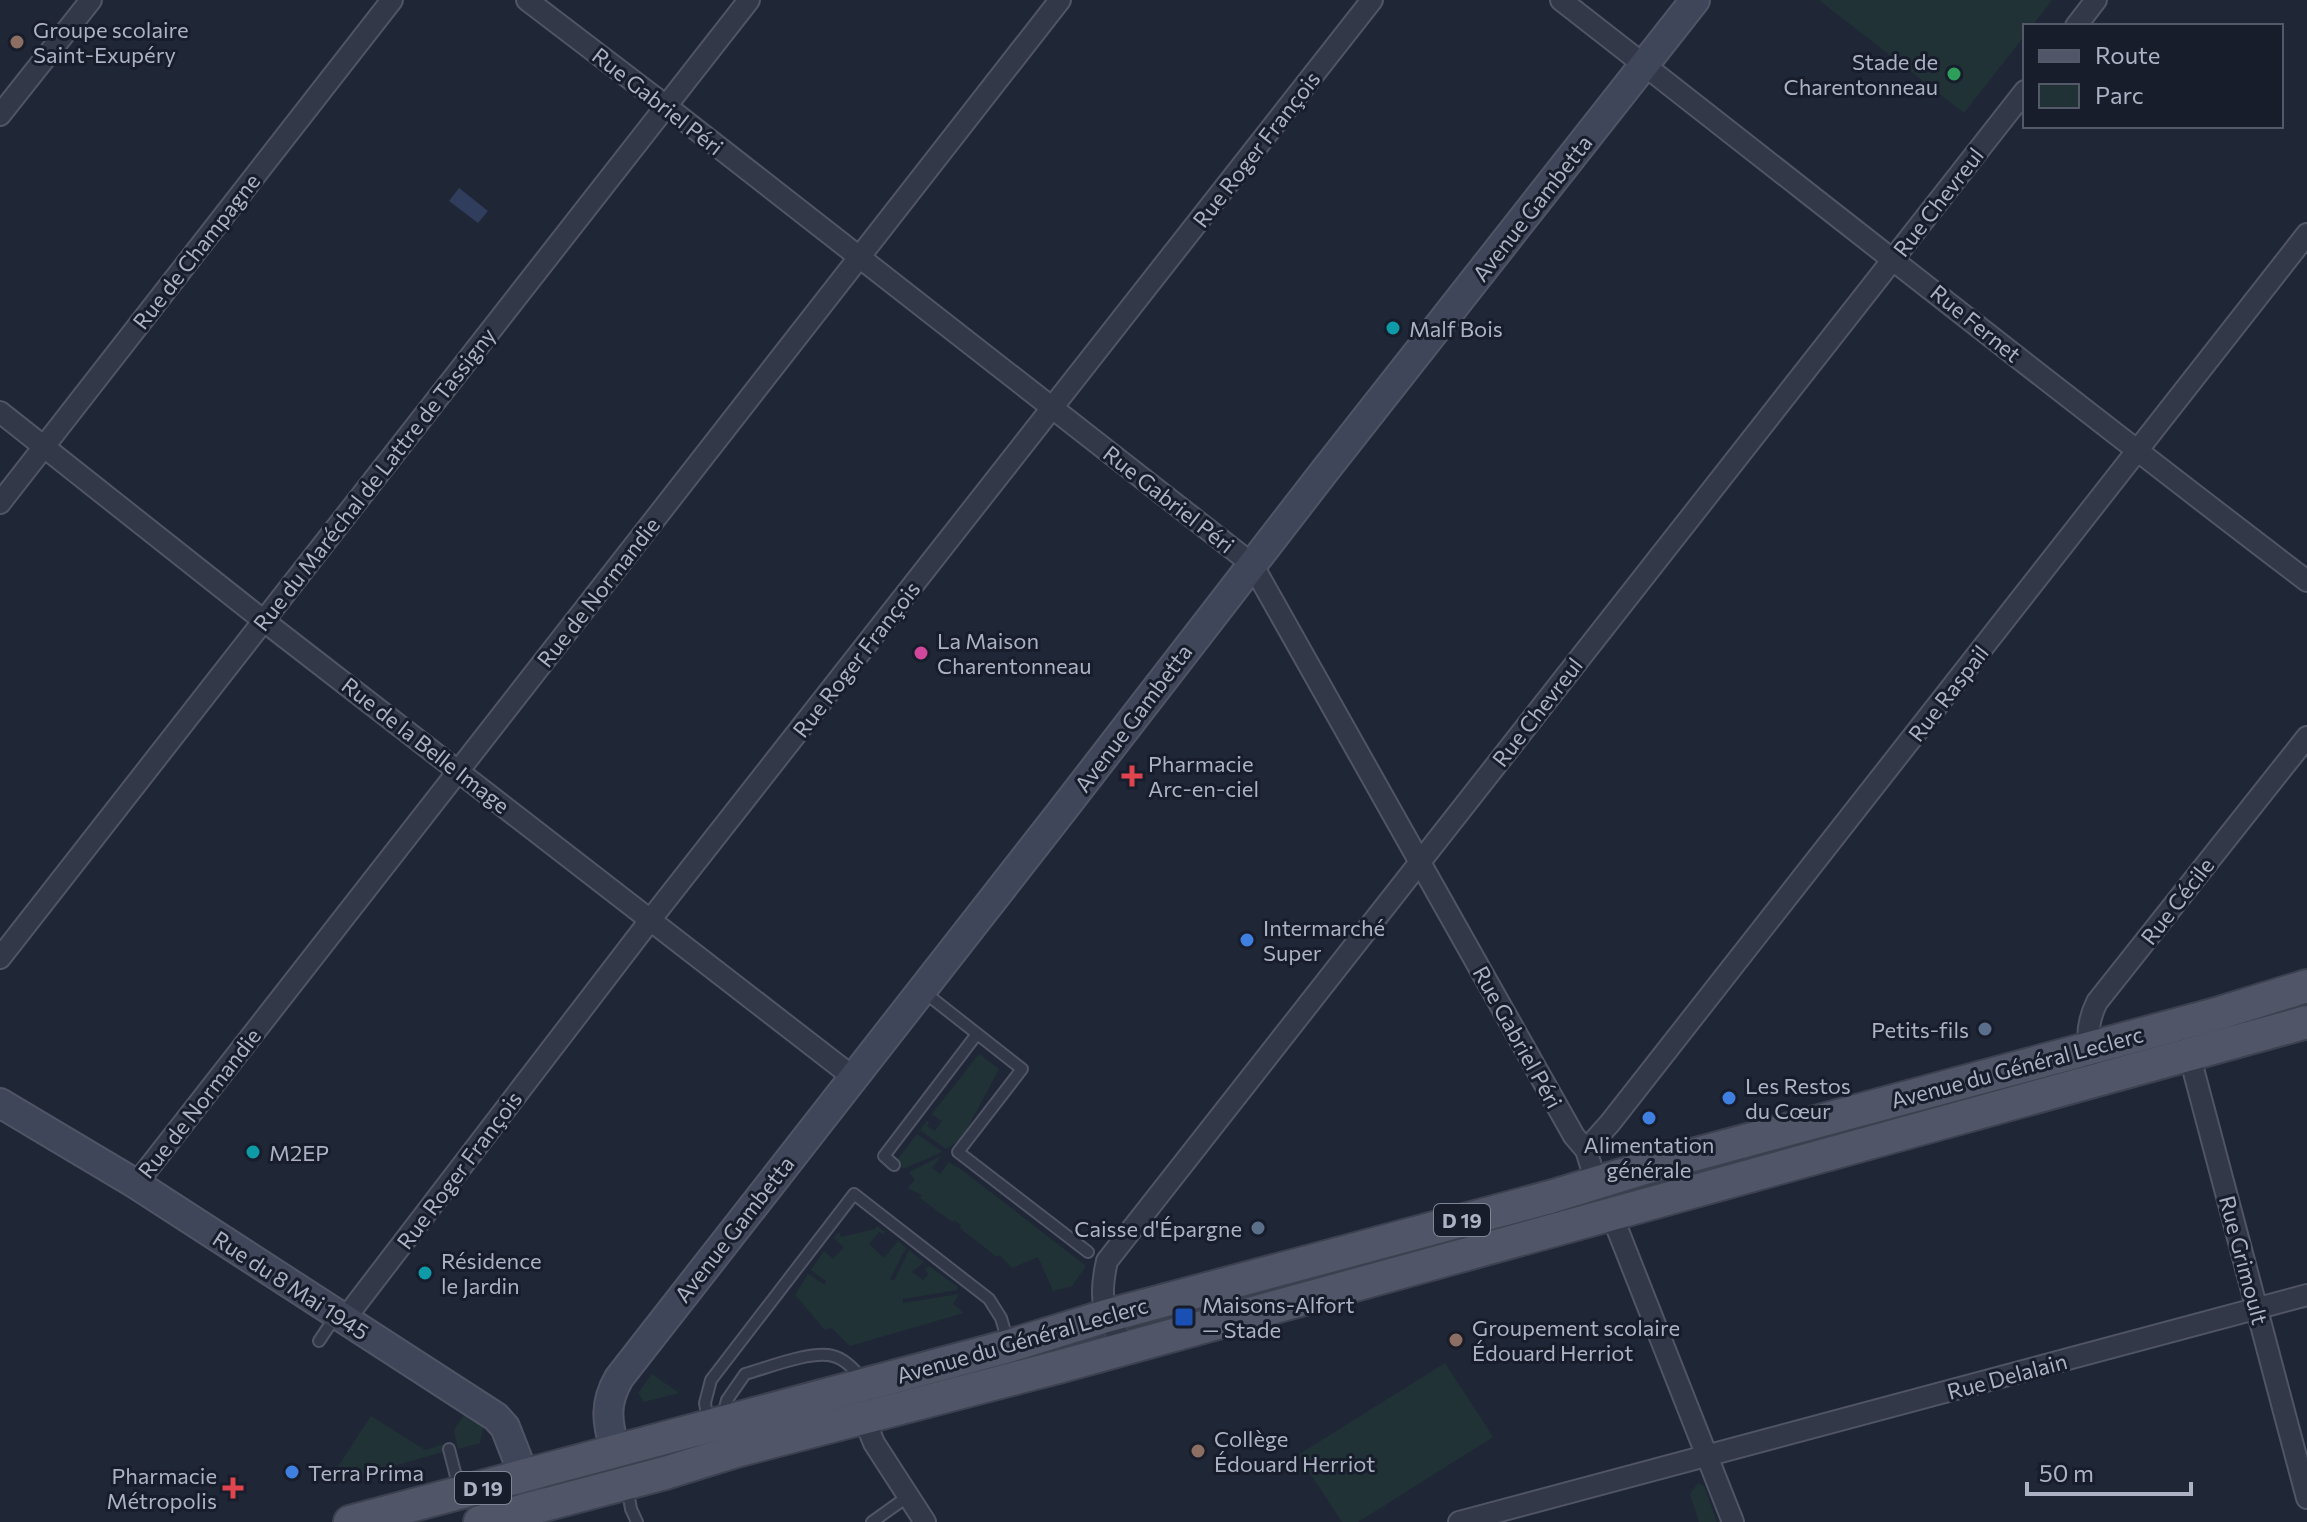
<svg xmlns="http://www.w3.org/2000/svg" width="2307" height="1522" font-family="Commissioner,sans-serif">
  <rect width="100%" height="100%" fill="#1f2636"/>
  <!-- green -->
  <g fill="#213237">
    <polygon points="1819,0 2052,0 2032,26 2025,26 2025,35 1964,113"/>
    <polygon points="979,1054 999,1069 961,1140 946,1149 920,1130 927,1121 929,1122 927,1126 935,1131 942,1121 932,1114"/>
    <polygon points="917,1134 942,1152 903,1169 897,1164 897,1160"/>
    <polygon points="941,1156 932,1168 940,1174 949,1162 962,1170 1086,1266 1072,1286 1053,1291 1038,1257 1012,1268 1000,1255 997,1257 960,1228 961,1225 954,1220 952,1222 920,1198 922,1195 907,1188 915,1180 909,1172"/>
    <polygon points="1539,1208 1543,1220 1148,1327 1139,1322"/>
    <polygon points="877,1226 885,1232 883,1234 879,1232 869,1244 884,1258 898,1241 906,1248 890,1279 894,1281 909,1250 924,1262 912,1272 923,1280 929,1274 925,1270 929,1266 958,1287 957,1290 903,1299 903,1303 959,1294 953,1304 964,1313 850,1346 832,1328 825,1330 795,1295 808,1274 825,1285 826,1281 811,1270 824,1251 833,1259 844,1247 834,1238 839,1232 841,1237 875,1229"/>
    <polygon points="1445,1363 1493,1437 1358,1522 1342,1522 1298,1455"/>
    <polygon points="652,1374 679,1393 644,1402 638,1393"/>
    <polygon points="464,1415 483,1428 480,1443 458,1449 454,1430"/>
    <polygon points="371,1416 425,1450 444,1444 443,1452 326,1485"/>
    <polygon points="1698,1483 1704,1486 1717,1522 1699,1522 1690,1494"/>
  </g>
  <!-- water -->
  <polygon fill="#303d5c" points="459,188 488,211 478,223 449,201"/>
  <g fill="none" stroke-linecap="round" stroke-linejoin="round">
    <!-- lane casing -->
    <g stroke="#505565" stroke-width="14">
      <g id="lane">
        <polyline points="924,992 1022,1069 958,1152 1088,1252"/>
        <polyline points="894,1165 884,1156 977,1034"/>
        <polyline points="319,1341 335,1317"/>
        <path d="M723 1415 727 1400 745 1374C767 1368 811 1350 833 1356 845 1359 855 1370 862 1379"/>
        <polyline points="708,1422 705,1403 711,1380 854,1194 989,1299 1001,1318 1008,1342"/>
        <polyline points="449,1449 459,1488"/>
        <polyline points="627,1486 631,1509 637,1522"/>
        <polyline points="872,1522 907,1497"/>
      </g>
    </g>
    <!-- street casing -->
    <g stroke="#505565" stroke-width="24">
      <g id="street">
        <polyline points="527,0 666,106 1252,564 1574,1136 1586,1150 1596,1182"/>
        <path d="M1561 0C1810 194 2056 390 2307 581"/>
        <polyline points="2076,26 2096,0"/>
        <polyline points="0,115 91,0"/>
        <polyline points="0,412 264,621 853,1077"/>
        <polyline points="0,503 392,0"/>
        <polyline points="0,958 749,0"/>
        <polyline points="2187,1046 2307,1498"/>
        <path d="M2091 1058C2086 1039 2088 1020 2097 1002L2307 737"/>
        <polyline points="1586,1150 1610,1123 2307,234"/>
        <polyline points="136,1184 1060,0"/>
        <polyline points="1611,1213 1733,1522"/>
        <polyline points="344,1320 651,919 1372,0"/>
        <path d="M1125 1346C1103 1313 1098 1301 1107 1261L2025 91"/>
        <polyline points="864,1418 874,1443 925,1522"/>
        <polyline points="1459,1522 2307,1295"/>
      </g>
    </g>
    <!-- secondary casing -->
    <g stroke="#505565" stroke-width="32">
      <g id="secondary">
        <polyline points="0,1103 136,1184 496,1417 505,1427 532,1496"/>
        <path d="M615 1450C607 1422 604 1404 619 1378L1058 816 1327 468 1695 0"/>
      </g>
    </g>
    <!-- primary casing -->
    <g stroke="#3c4150" stroke-width="36">
      <g id="primary">
        <polyline points="350,1522 1009,1346 1106,1316 1550,1197 1648,1167 2213,1015 2307,986"/>
        <polyline points="480,1522 665,1473 736,1451 1058,1367 2307,1022"/>
      </g>
    </g>
    <!-- lane -->
    <use href="#lane" stroke="#323847" stroke-width="10"/>
    <!-- street -->
    <use href="#street" stroke="#323847" stroke-width="20"/>
    <!-- secondary -->
    <use href="#secondary" stroke="#40465a" stroke-width="28"/>
    <!-- primary -->
    <use href="#primary" stroke="#505667" stroke-width="32"/>
  </g>
  <!-- markers -->
  <g fill="#8d6e63" stroke="#181d2b" stroke-width="3">
    <circle cx="17" cy="42" r="8"/>
    <circle cx="1456" cy="1340" r="8"/>
    <circle cx="1198" cy="1451" r="8"/>
  </g>
  <circle fill="#2e9e5b" stroke="#181d2b" stroke-width="3" cx="1954" cy="74" r="8"/>
  <g fill="#0f9aa8" stroke="#181d2b" stroke-width="3">
    <circle cx="1393" cy="328" r="8"/>
    <circle cx="253" cy="1152" r="8"/>
    <circle cx="425" cy="1273" r="8"/>
  </g>
  <circle fill="#d1479c" stroke="#181d2b" stroke-width="3" cx="921" cy="653" r="8"/>
  <g fill="#e0444e" stroke="#181d2b" stroke-width="3">
    <path d="M1128 764h8v8h8v8h-8v8h-8v-8h-8v-8h8z"/>
    <path d="M229 1476h8v8h8v8h-8v8h-8v-8h-8v-8h8z"/>
  </g>
  <g fill="#3f7fe0" stroke="#181d2b" stroke-width="3">
    <circle cx="1247" cy="940" r="8"/>
    <circle cx="1729" cy="1098" r="8"/>
    <circle cx="1649" cy="1118" r="8"/>
    <circle cx="292" cy="1472" r="8"/>
  </g>
  <g fill="#5c6f8a" stroke="#181d2b" stroke-width="3">
    <circle cx="1985" cy="1029" r="8"/>
    <circle cx="1258" cy="1228" r="8"/>
  </g>
  <rect fill="#1a4fb4" stroke="#181d2b" stroke-width="3" x="1174" y="1307" width="20" height="20" rx="4"/>
  <g text-anchor="middle" dominant-baseline="central" stroke-width="6" stroke-linejoin="round" paint-order="stroke">
    <!-- shield labels -->
    <g fill="#181d2b" stroke="#808596" stroke-width="2">
      <rect x="1434" y="1204" width="56" height="32" rx="6"/>
      <rect x="455" y="1472" width="56" height="32" rx="6"/>
    </g>
    <g font-size="20" font-weight="bold" fill="#acb2c4">
      <text x="1462" y="1220">D 19</text>
      <text x="483" y="1488">D 19</text>
    </g>
    <!-- poi labels -->
    <g font-size="22" fill="#acb2c4" stroke="#181d2b" text-anchor="start">
      <text x="33" y="29">Groupe scolaire<tspan x="33" dy="25">Saint-Exupéry</tspan></text>
      <text x="1938" y="61" text-anchor="end">Stade de<tspan x="1938" dy="25">Charentonneau</tspan></text>
      <text x="1409" y="328">Malf Bois</text>
      <text x="937" y="640">La Maison<tspan x="937" dy="25">Charentonneau</tspan></text>
      <text x="1148" y="763">Pharmacie<tspan x="1148" dy="25">Arc-en-ciel</tspan></text>
      <text x="1263" y="927">Intermarché<tspan x="1263" dy="25">Super</tspan></text>
      <text x="1969" y="1029" text-anchor="end">Petits-fils</text>
      <text x="1745" y="1085">Les Restos<tspan x="1745" dy="25">du Cœur</tspan></text>
      <text x="1649" y="1144" text-anchor="middle">Alimentation<tspan x="1649" dy="25">générale</tspan></text>
      <text x="269" y="1152">M2EP</text>
      <text x="1242" y="1228" text-anchor="end">Caisse d'Épargne</text>
      <text x="441" y="1260">Résidence<tspan x="441" dy="25">le Jardin</tspan></text>
      <text x="1202" y="1304">Maisons-Alfort<tspan x="1202" dy="25">— Stade</tspan></text>
      <text x="1472" y="1327">Groupement scolaire<tspan x="1472" dy="25">Édouard Herriot</tspan></text>
      <text x="1214" y="1438">Collège<tspan x="1214" dy="25">Édouard Herriot</tspan></text>
      <text x="308" y="1472">Terra Prima</text>
      <text x="217" y="1475" text-anchor="end">Pharmacie<tspan x="217" dy="25">Métropolis</tspan></text>
    </g>
    <!-- street labels -->
    <g font-size="22" fill="#acb2c4" stroke="#181d2b">
      <text transform="translate(658 101) rotate(38)">Rue Gabriel Péri</text>
      <text transform="translate(1256 149) rotate(-52)">Rue Roger François</text>
      <text transform="translate(1938 202) rotate(-52)">Rue Chevreul</text>
      <text transform="translate(1532 208) rotate(-52)">Avenue Gambetta</text>
      <text transform="translate(196 251) rotate(-52)">Rue de Champagne</text>
      <text transform="translate(1976 323) rotate(39)">Rue Fernet</text>
      <text transform="translate(374 479) rotate(-52)">Rue du Maréchal de Lattre de Tassigny</text>
      <text transform="translate(1169 499) rotate(38)">Rue Gabriel Péri</text>
      <text transform="translate(598 592) rotate(-52)">Rue de Normandie</text>
      <text transform="translate(856 659) rotate(-52)">Rue Roger François</text>
      <text transform="translate(1948 693) rotate(-52)">Rue Raspail</text>
      <text transform="translate(1537 712) rotate(-52)">Rue Chevreul</text>
      <text transform="translate(1133 718) rotate(-53)">Avenue Gambetta</text>
      <text transform="translate(426 745) rotate(38)">Rue de la Belle Image</text>
      <text transform="translate(2177 901) rotate(-52)">Rue Cécile</text>
      <text transform="translate(1518 1037) rotate(61)">Rue Gabriel Péri</text>
      <text transform="translate(2017 1067) rotate(-15)">Avenue du Général Leclerc</text>
      <text transform="translate(199 1103) rotate(-52)">Rue de Normandie</text>
      <text transform="translate(459 1170) rotate(-53)">Rue Roger François</text>
      <text transform="translate(734 1229) rotate(-52)">Avenue Gambetta</text>
      <text transform="translate(2244 1260) rotate(75)">Rue Grimoult</text>
      <text transform="translate(291 1285) rotate(33)">Rue du 8 Mai 1945</text>
      <text transform="translate(1022 1340) rotate(-16)">Avenue du Général Leclerc</text>
      <text transform="translate(2007 1376) rotate(-15)">Rue Delalain</text>
    </g>
  </g>
  <!-- legend -->
  <rect x="2023" y="24" width="260" height="104" fill="#181d2b" stroke="#535968" stroke-width="2"/>
  <rect x="2039" y="50" width="40" height="12" fill="#505667" stroke="#535968" stroke-width="2"/>
  <text x="2095" y="64" font-size="24" fill="#acb2c4">Route</text>
  <rect x="2039" y="84" width="40" height="24" fill="#213237" stroke="#535968" stroke-width="2"/>
  <text x="2095" y="104" font-size="24" fill="#acb2c4">Parc</text>
  <!-- scale -->
  <path d="M2027 1482v12h164v-12" fill="none" stroke="#acb2c4" stroke-width="4"/>
  <text x="2039" y="1482" font-size="24" fill="#acb2c4" stroke="#181d2b" stroke-width="6" paint-order="stroke">50 m</text>
</svg>
